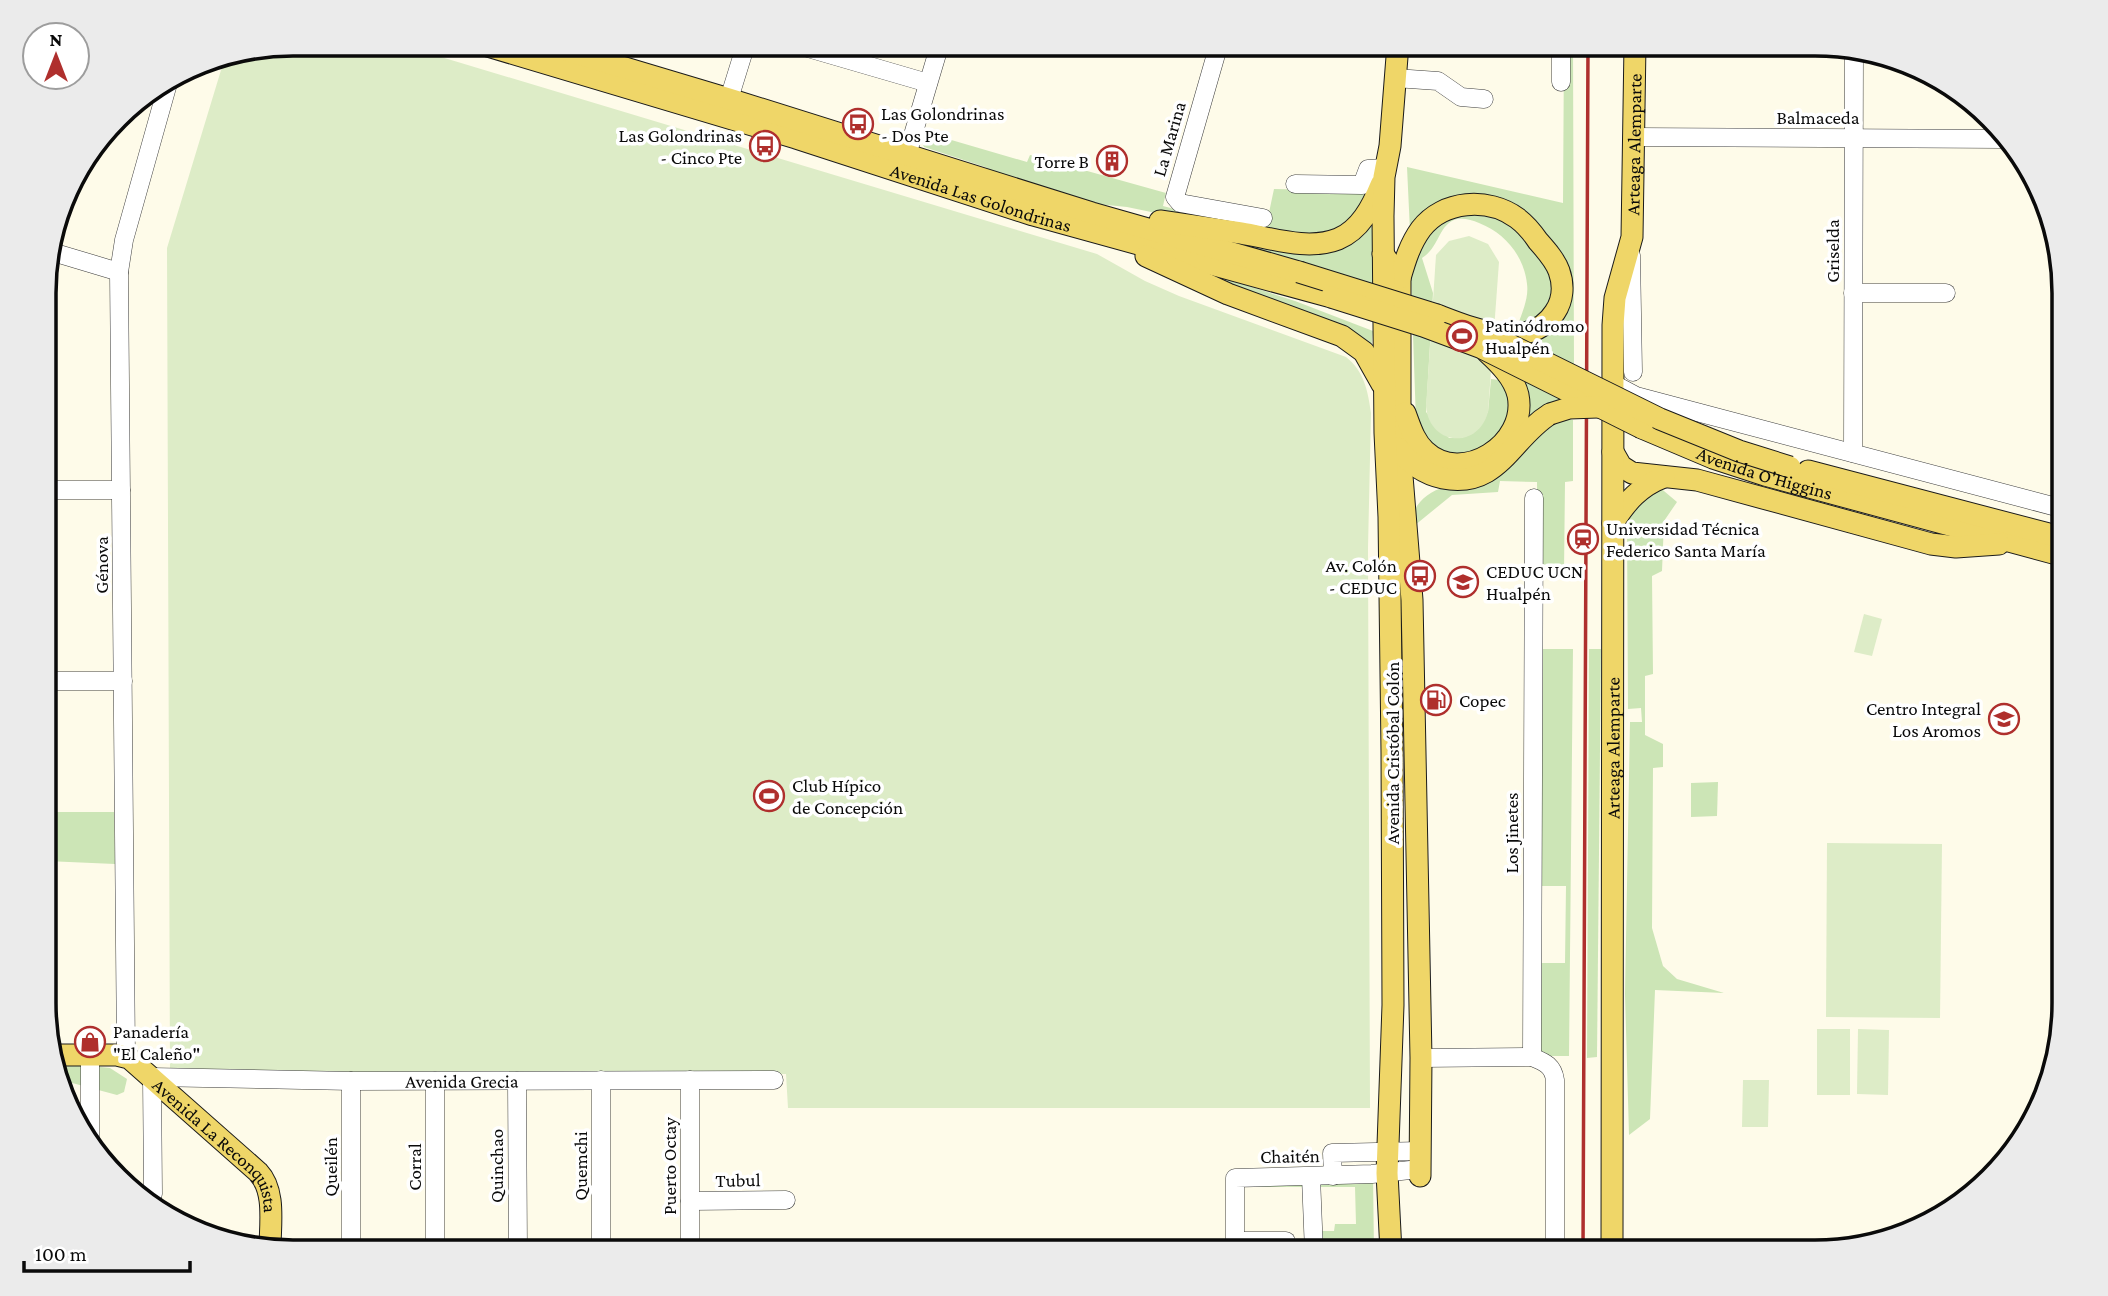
<svg xmlns="http://www.w3.org/2000/svg" width="2108" height="1296" font-family="'Crimson Pro',serif">
  <rect width="100%" height="100%" fill="#fefbe9"/>
  <!-- green -->
  <g fill="#cce5b6">
    <polygon points="1564,44 1573,44 1574,370 1539,351 1535,337 1567,285 1497,200 1410,231 1407,167 1563,203"/>
    <polygon points="924,132 1027,162 1030,155 1166,193 1163,206 1182,211 1267,222 1274,189 1369,191 1362,210 1340,232 1311,236 1156,213 1127,207 1097,204 999,175 985,167 924,147 921,140"/>
    <path d="M1501 214C1531 246 1572 272 1541 320L1517 327C1522 313 1529 298 1527 284 1524 256 1505 233 1479 223 1472 220 1465 218 1457 219 1438 224 1440 247 1422 258L1433 293 1426 412 1449 438H1462L1488 412 1491 379 1499 380 1514 399V410L1496 441 1462 458 1426 443 1416 422 1411 276 1418 243 1446 215Z"/>
    <polygon points="1373,221 1373,284 1190,233 1316,250"/>
    <polygon points="1181,264 1295,301 1373,331 1371,351"/>
    <polygon points="1521,378 1565,401 1522,428"/>
    <path d="M1565 417 1573 420V481L1565 482 1564 572H1538L1537 482 1500 481 1498 492 1452 495 1409 530C1411 508 1424 492 1446 487L1535 431Z"/>
    <polygon points="1658,486 1677,502 1664,521 1662,571 1652,576 1653,674 1645,676 1645,735 1663,744 1663,767 1653,768 1652,928 1663,966 1677,979 1724,993 1655,990 1650,1119 1629,1135 1625,994 1630,722 1642,722 1641,708 1628,709 1627,521 1634,504"/>
    <polygon points="1539,649 1573,649 1569,1056 1539,1056 1538,963 1565,963 1566,886 1538,886"/>
    <polygon points="1589,649 1601,649 1597,1057 1587,1058"/>
    <polygon points="1718,782 1717,816 1691,817 1691,783"/>
    <polygon points="46,812 114,812 115,864 46,861"/>
    <polygon points="55,1062 110,1068 127,1079 124,1092 117,1095 61,1080"/>
    <polygon points="1255,1176 1373,1176 1374,1252 1342,1252 1341,1248 1322,1244 1322,1231 1334,1231 1335,1224 1356,1224 1355,1187 1256,1187"/>
  </g>
  <!-- pitch -->
  <g fill="#ddecc7">
    <path d="M293 44H398L1097 254 1145 281 1179 296 1346 357C1364 371 1368 391 1371 413L1368 548 1370 1108H788L786 1074 170 1076 167 248 225 57Z"/>
    <path d="M1469 236 1488 244 1499 262 1488 412C1478 450 1429 446 1426 406L1436 255 1449 241Z"/>
    <polygon points="1864,614 1882,619 1872,656 1854,652"/>
    <polygon points="1827,843 1942,844 1940,1018 1826,1017"/>
    <rect x="1817" y="1029" width="33" height="66"/>
    <polygon points="1858,1029 1889,1030 1888,1095 1857,1094"/>
    <polygon points="1743,1080 1769,1080 1768,1127 1742,1127"/>
  </g>
  <g fill="none" stroke-linecap="round" stroke-linejoin="round">
    <!-- minor casing -->
    <g stroke="#3d3d3d" stroke-width="19">
      <g id="minor">
        <polyline points="794,44 928,83"/>
        <polyline points="1219,44 1175,197 1180,203 1263,218"/>
        <polyline points="1395,78 1438,81 1461,97 1484,99"/>
        <polyline points="1561,82 1561,44"/>
        <polyline points="729,99 746,44"/>
        <polyline points="1633,137 2003,139"/>
        <polyline points="907,155 940,44"/>
        <polyline points="1295,184 1362,185 1368,169 1385,168"/>
        <polyline points="49,251 119,272"/>
        <polyline points="1631,255 1633,372"/>
        <polyline points="1853,293 1946,293"/>
        <polyline points="1619,387 1636,396 2064,509"/>
        <polyline points="1853,453 1854,49"/>
        <polyline points="46,490 121,490"/>
        <polyline points="46,681 123,681"/>
        <polyline points="126,1056 119,272 124,240 169,80"/>
        <polyline points="1532,1057 1534,498"/>
        <path d="M1421 1058 1532 1057C1544 1062 1553 1065 1555 1080V1252"/>
        <polyline points="690,1080 690,1252"/>
        <polyline points="351,1081 351,1252"/>
        <polyline points="435,1081 435,1252"/>
        <polyline points="517,1081 518,1252"/>
        <polyline points="90,1141 90,1055"/>
        <polyline points="1333,1176 1332,1153 1420,1151"/>
        <polyline points="1311,1177 1314,1252"/>
        <path id="s1" d="M153 1194 152 1077 351 1081 774 1080"/>
        <polyline points="690,1201 786,1200"/>
        <polyline points="1235,1241 1286,1241"/>
        <polyline points="601,1252 601,1080"/>
        <polyline points="1235,1252 1235,1178 1372,1174 1420,1169"/>
      </g>
    </g>
    <!-- major casing -->
    <g stroke="#1b1b1b" stroke-width="23">
      <g id="major">
        <path id="s2" d="M481 44 796 138 1033 215 1331 297"/>
        <polyline points="545,44 729,99 1092,213 1299,272"/>
        <path d="M1160 221C1187 225 1214 229 1241 233 1271 238 1308 251 1338 239 1360 230 1372 207 1381 185"/>
        <polyline points="1383,254 1400,278 1400,451 1412,600 1421,1058 1420,1176"/>
        <polyline points="1146,256 1228,294 1342,336 1364,352 1382,384"/>
        <path d="M1400 278C1405 261 1410 244 1421 229 1443 200 1488 197 1517 218 1525 224 1532 232 1538 241 1546 250 1555 260 1559 271 1564 285 1563 300 1555 312 1529 353 1471 328 1437 315"/>
        <path d="M1405 413C1410 426 1414 441 1425 451 1462 486 1528 444 1518 395 1514 378 1500 364 1487 352"/>
        <path id="s3" d="M1642 428 1713 458 1765 475 2064 556"/>
        <path d="M1398 448C1409 463 1424 474 1443 478 1499 489 1511 438 1550 414"/>
        <polyline points="1613,452 1621,466 1632,473 1697,480 1931,544 1956,547 1999,544"/>
        <polyline points="1808,471 2064,538"/>
        <path d="M1613 523C1626 502 1640 486 1664 477"/>
        <path id="s4" d="M52 1055H117L129 1058 258 1172C276 1191 270 1224 270 1249"/>
        <polyline points="1391,1252 1387,1173 1393,1005 1392,752 1389,517 1385,433 1383,216 1384,177 1390,146 1398,44"/>
        <path id="s5" d="M1612 1252 1613 325 1615 298 1632 237 1635 44"/>
      </g>
    </g>
    <!-- minor -->
    <use href="#minor" stroke="#fff" stroke-width="18"/>
    <!-- major -->
    <use href="#major" stroke="#efd668" stroke-width="21"/>
    <!-- rail -->
    <polyline stroke="#af2f2d" stroke-width="3.5" points="1583,1252 1588,44"/>
    <!-- major-bridge casing -->
    <g stroke="#1b1b1b" stroke-width="23" stroke-linecap="butt">
      <g id="major-bridge">
        <polyline points="1299,272 1437,315"/>
        <polyline points="1331,297 1423,326 1482,348 1642,428"/>
        <polyline points="1482,331 1660,419 1739,451 1790,467"/>
        <polyline points="1550,414 1569,408 1598,407"/>
      </g>
    </g>
    <!-- major-bridge -->
    <use href="#major-bridge" stroke="#efd668" stroke-width="21"/>
  </g>
  <!-- icons -->
  <defs>
    <g id="bus-ring" transform="scale(1.575)"><circle r="9.5" fill="#fff" stroke="#af2f2d" stroke-width="1.5"/><path d="M-5-6H5V4H4V6H2V4H-2V6H-4V4H-5ZM-3.5-4V0h7V-4ZM-3.5 1.2v1.5H-2V1.2ZM2 1.2v1.5H3.5V1.2Z" fill="#af2f2d"/></g>
    <g id="building-ring" transform="scale(1.575)"><circle r="9.5" fill="#fff" stroke="#af2f2d" stroke-width="1.5"/><path d="M-4-6H4V6H1V3H-1V6H-4ZM-2.5-4.3h1.7v1.8h-1.7ZM.8-4.3h1.7v1.8H.8ZM-2.5-1h1.7V.8h-1.7ZM.8-1h1.7V.8H.8Z" fill="#af2f2d"/></g>
    <g id="stadium-ring" transform="scale(1.575)"><circle r="9.5" fill="#fff" stroke="#af2f2d" stroke-width="1.5"/><path d="M0-5a6.5 5 0 1 0 0 10a6.5 5 0 1 0 0-10ZM-3.5-1.8h7v3.6h-7Z" fill="#af2f2d"/></g>
    <g id="station-ring" transform="scale(1.575)"><circle r="9.5" fill="#fff" stroke="#af2f2d" stroke-width="1.5"/><path d="M-3-6H3Q5-6 5-4V2Q5 4 3 4L4.5 6H3L1.5 4h-3L-3 6H-4.5L-3 4Q-5 4-5 2V-4Q-5-6-3-6ZM-3.5-4v3h7v-3ZM-3.5 1v1.5H-2V1ZM2 1v1.5H3.5V1Z" fill="#af2f2d"/></g>
    <g id="university-ring" transform="scale(1.575)"><circle r="9.5" fill="#fff" stroke="#af2f2d" stroke-width="1.5"/><path d="M0-5L7-2L0 1L-7-2ZM-4 1L0 2.5L4 1V4Q0 6-4 4Z" fill="#af2f2d"/></g>
    <g id="fuel-ring" transform="scale(1.575)"><circle r="9.5" fill="#fff" stroke="#af2f2d" stroke-width="1.5"/><path d="M-5.5-6h7V0h2V4h1.3V-2.5L3-4.5l.8-.8L6-3V5H2.5V1h-1V6h-7ZM-4.2-4.7v3.2H.2V-4.7Z" fill="#af2f2d"/></g>
    <g id="school-ring" transform="scale(1.575)"><circle r="9.5" fill="#fff" stroke="#af2f2d" stroke-width="1.5"/><path d="M0-5L7-2L0 1L-7-2ZM-4 1L0 2.5L4 1V4Q0 6-4 4Z" fill="#af2f2d"/></g>
    <g id="shop-ring" transform="scale(1.575)"><circle r="9.5" fill="#fff" stroke="#af2f2d" stroke-width="1.5"/><path d="M-5-2.5h2.3a2.7 3.5 0 0 1 5.4 0H5L5.5 6h-11ZM-1.5-2.5h3a1.5 2.3 0 0 0-3 0Z" fill="#af2f2d"/></g>
  </defs>
  <g fill-rule="evenodd">
    <use href="#bus-ring" x="858" y="124"/>
    <use href="#bus-ring" x="765" y="146"/>
    <use href="#building-ring" x="1112" y="161"/>
    <use href="#stadium-ring" x="1462" y="336"/>
    <use href="#station-ring" x="1583" y="539"/>
    <use href="#bus-ring" x="1420" y="576"/>
    <use href="#university-ring" x="1463" y="582"/>
    <use href="#fuel-ring" x="1436" y="700"/>
    <use href="#school-ring" x="2004" y="719"/>
    <use href="#stadium-ring" x="769" y="796"/>
    <use href="#shop-ring" x="90" y="1042"/>
  </g>
  <g text-anchor="middle" dominant-baseline="central" stroke-width="7" stroke-linejoin="round" paint-order="stroke">
    <!-- poi labels -->
    <g font-size="19" fill="#0a0a0a" stroke="#fff" text-anchor="start">
      <text x="881" y="113">Las Golondrinas<tspan x="881" dy="22">- Dos Pte</tspan></text>
      <text x="742" y="135" text-anchor="end">Las Golondrinas<tspan x="742" dy="22">- Cinco Pte</tspan></text>
      <text x="1089" y="161" text-anchor="end">Torre B</text>
      <text x="1485" y="325">Patinódromo<tspan x="1485" dy="22">Hualpén</tspan></text>
      <text x="1606" y="528">Universidad Técnica<tspan x="1606" dy="22">Federico Santa María</tspan></text>
      <text x="1397" y="565" text-anchor="end">Av. Colón<tspan x="1397" dy="22">- CEDUC</tspan></text>
      <text x="1486" y="571">CEDUC UCN<tspan x="1486" dy="22">Hualpén</tspan></text>
      <text x="1459" y="700">Copec</text>
      <text x="1981" y="708" text-anchor="end">Centro Integral<tspan x="1981" dy="22">Los Aromos</tspan></text>
      <text x="792" y="785">Club Hípico<tspan x="792" dy="22">de Concepción</tspan></text>
      <text x="113" y="1031">Panadería<tspan x="113" dy="22">"El Caleño"</tspan></text>
    </g>
    <!-- street labels -->
    <g font-size="19" fill="#0a0a0a" stroke="#fff">
      <text x="1818" y="117">Balmaceda</text>
      <text transform="translate(1169 139) rotate(-74)">La Marina</text>
      <text stroke="none"><textPath href="#s5" startOffset="1110">Arteaga Alemparte</textPath></text>
      <text stroke="none"><textPath href="#s2" startOffset="523">Avenida Las Golondrinas</textPath></text>
      <text transform="translate(1832 251) rotate(-90)">Griselda</text>
      <text stroke="none"><textPath href="#s3" startOffset="131">Avenida O'Higgins</textPath></text>
      <text transform="translate(101 565) rotate(-90)">Génova</text>
      <text stroke="none"><textPath href="#s5" startOffset="504">Arteaga Alemparte</textPath></text>
      <text transform="translate(1392 753) rotate(-90)">Avenida Cristóbal Colón</text>
      <text transform="translate(1511 833) rotate(-90)">Los Jinetes</text>
      <text stroke="none"><textPath href="#s1" startOffset="427">Avenida Grecia</textPath></text>
      <text stroke="none"><textPath href="#s4" startOffset="203">Avenida La Reconquista</textPath></text>
      <text transform="translate(1290 1156) rotate(-1)">Chaitén</text>
      <text transform="translate(496 1166) rotate(-90)">Quinchao</text>
      <text transform="translate(580 1166) rotate(-90)">Quemchi</text>
      <text transform="translate(669 1166) rotate(-90)">Puerto Octay</text>
      <text transform="translate(330 1167) rotate(-90)">Queilén</text>
      <text transform="translate(414 1167) rotate(-90)">Corral</text>
      <text transform="translate(738 1180) rotate(-1)">Tubul</text>
    </g>
  </g>
  <!-- crop -->
  <path d="M0 0H2108V1296H0ZM293 56H1815A237 237 0 0 1 2052 293V1003A237 237 0 0 1 1815 1240H293A237 237 0 0 1 56 1003V293A237 237 0 0 1 293 56Z" fill="#ebebeb" fill-rule="evenodd"/>
  <path fill="none" stroke="#0a0a0a" stroke-width="3.5" d="M293 56H1815A237 237 0 0 1 2052 293V1003A237 237 0 0 1 1815 1240H293A237 237 0 0 1 56 1003V293A237 237 0 0 1 293 56Z"/>
  <!-- north arrow -->
  <g transform="translate(56 56)"><circle r="33" fill="#ffffff" stroke="#9d9d9d" stroke-width="2"/>
  <path d="M0-5L12 26L0 18L-12 26Z" fill="#af2f2d"/>
  <text y="-10" font-size="19" font-weight="bold" text-anchor="middle" fill="#0a0a0a">N</text>
  </g>
  <!-- scale -->
  <path d="M24 1261v10h166v-10" fill="none" stroke="#0a0a0a" stroke-width="3.5"/>
  <text x="35" y="1261" font-size="21" fill="#0a0a0a" stroke="#ffffff" stroke-width="5" paint-order="stroke">100 m</text>
</svg>
